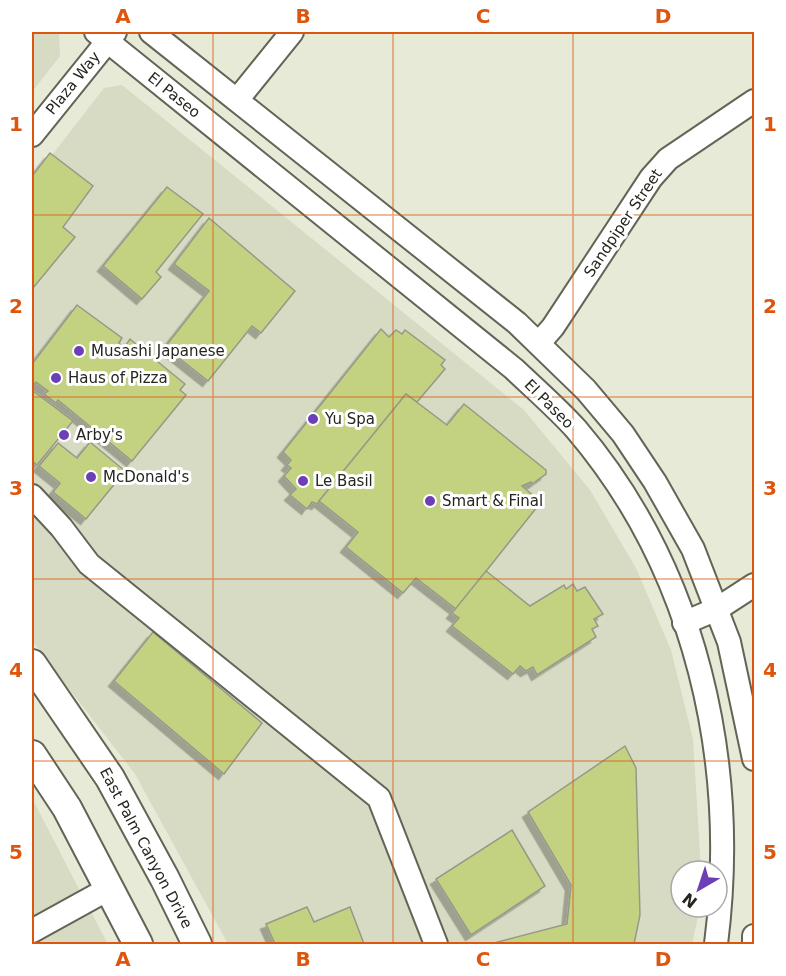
<svg xmlns="http://www.w3.org/2000/svg" width="786" height="976" font-family="'DejaVu Sans',sans-serif">
  <defs>
    <filter id="shadow"><feDropShadow dx="-5.5" dy="5.5" stdDeviation="0" flood-color="#0004"/></filter>
  </defs>
  <rect width="100%" height="100%" fill="#e6ead7"/>
  <!-- built -->
  <g fill="#d7dbc3">
    <polygon points="32,32 59,32 60,56 32,92"/>
    <polygon points="122,85 524,410 590,490 636,568 671,650 693,739 701,871 681,871 681,907 700,907 692,944 228,944 135,774 32,641 32,181 104,88"/>
    <polygon points="32,798 81,893 108,944 32,944"/>
  </g>
  <!-- building -->
  <g fill="#c3d281" stroke="#969988" stroke-width="1.5" filter="url(#shadow)">
    <polygon points="50,153 93,186 63,227 75,237 33,288 32,176"/>
    <polygon points="167,187 203,214 156,272 161,277 142,299 103,266"/>
    <polygon points="209,218 295,291 261,333 252,326 208,381 165,347 209,291 174,264"/>
    <polygon points="77,305 122,338 119,343 124,348 130,339 185,384 180,390 186,395 132,461 58,400 56,403 44,394 48,391 36,382 32,388 32,364"/>
    <polygon points="381,329 389,337 396,330 402,334 405,330 445,360 441,365 445,369 417,402 406,394 317,504 312,502 307,509 290,495 296,489 284,476 291,468 287,465 291,460 283,452"/>
    <polygon points="32,390 73,421 37,465 32,461"/>
    <polygon points="406,394 447,425 464,404 546,470 546,474 532,484 531,482 522,486 541,502 456,609 416,578 403,593 346,547 358,532 319,501"/>
    <polygon points="90,442 125,471 86,519 53,492 60,483 39,466 58,443 77,458"/>
    <polygon points="486,571 530,606 564,585 566,589 573,584 577,591 585,587 603,614 594,619 598,626 592,629 596,637 537,675 533,667 526,671 520,666 513,674 452,626 459,618 452,613"/>
    <polygon points="153,632 262,723 224,774 114,681"/>
    <polygon points="625,746 636,768 640,915 634,944 490,944 567,924 571,885 528,812"/>
    <polygon points="512,830 545,886 471,935 436,879"/>
    <polygon points="307,907 314,922 350,907 364,944 275,944 266,924"/>
  </g>
  <g fill="none" stroke-linecap="round" stroke-linejoin="round">
    <!-- minor casing -->
    <g stroke="#616555" stroke-width="26">
      <g id="minor">
        <path d="M96 32 514 369C535 389 557 408 576 429 697 571 739 763 716 944"/>
        <polyline points="151,32 517,323 586,390 623,434 655,482 693,549 729,642 754,759"/>
        <polyline points="237,100 292,32"/>
        <polyline points="32,135 115,32"/>
        <polyline points="539,343 553,327 651,178 668,159 754,101"/>
        <polyline points="32,496 61,527 89,564 379,798 436,944"/>
        <polyline points="684,623 717,609 754,585"/>
        <polyline points="32,931 110,888"/>
        <polyline points="754,944 754,936"/>
      </g>
    </g>
    <!-- major casing -->
    <g stroke="#616555" stroke-width="32">
      <g id="major">
        <polyline points="32,664 110,778 165,879 197,944"/>
        <polyline points="32,755 67,808 138,944"/>
      </g>
    </g>
    <!-- minor -->
    <use href="#minor" stroke="#fff" stroke-width="22"/>
    <!-- major -->
    <use href="#major" stroke="#fff" stroke-width="28"/>
  </g>
  <!-- grid -->
  <path fill="none" stroke="#de560d" stroke-width="1.5" stroke-opacity="0.55" d="M213 32V944M393 32V944M573 32V944M32 215H754M32 397H754M32 579H754M32 761H754"/>
  <!-- markers -->
  <g fill="#6d3fb6" stroke="#fff" stroke-width="2">
    <circle cx="79" cy="351" r="6"/>
    <circle cx="56" cy="378" r="6"/>
    <circle cx="313" cy="419" r="6"/>
    <circle cx="64" cy="435" r="6"/>
    <circle cx="91" cy="477" r="6"/>
    <circle cx="303" cy="481" r="6"/>
    <circle cx="430" cy="501" r="6"/>
  </g>
  <g text-anchor="middle" dominant-baseline="central" stroke-width="6" stroke-linejoin="round" paint-order="stroke">
    <!-- street labels -->
    <g font-size="15" fill="#25261f" stroke="#fff">
      <text transform="translate(73 83) rotate(-51)">Plaza Way</text>
      <text transform="translate(174 95) rotate(39)">El Paseo</text>
      <text transform="translate(623 223) rotate(-56)">Sandpiper Street</text>
      <text transform="translate(549 404) rotate(45)">El Paseo</text>
      <text transform="translate(146 848) rotate(62)">East Palm Canyon Drive</text>
    </g>
    <!-- poi labels -->
    <g font-size="15" fill="#25261f" stroke="#fff" text-anchor="start">
      <text x="91" y="351">Musashi Japanese</text>
      <text x="68" y="378">Haus of Pizza</text>
      <text x="325" y="419">Yu Spa</text>
      <text x="76" y="435">Arby's</text>
      <text x="103" y="477">McDonald's</text>
      <text x="315" y="481">Le Basil</text>
      <text x="442" y="501">Smart &amp; Final</text>
    </g>
  </g>
  <!-- border -->
  <rect width="786" height="976" fill="none" stroke="#ffffff" stroke-width="66"/>
  <!-- north arrow -->
  <g transform="translate(699 889) rotate(219)"><circle r="28" fill="#ffffff" stroke="#a8a8a5" stroke-width="1.5"/>
  <path d="M0-4.5L10 22L0 15L-10 22Z" fill="#6d3fb6"/>
  <text y="-9" font-size="16" font-weight="bold" text-anchor="middle" fill="#25261f">N</text>
  </g>
  <rect x="33" y="33" width="720" height="910" fill="none" stroke="#de560d" stroke-width="2"/>
  <g font-size="20" text-anchor="middle" font-weight="bold" fill="#de560d">
    <text x="123" y="23">A</text>
    <text x="303" y="23">B</text>
    <text x="483" y="23">C</text>
    <text x="663" y="23">D</text>
    <text x="16" y="131">1</text>
    <text x="770" y="131">1</text>
    <text x="16" y="313">2</text>
    <text x="770" y="313">2</text>
    <text x="16" y="495">3</text>
    <text x="770" y="495">3</text>
    <text x="16" y="677">4</text>
    <text x="770" y="677">4</text>
    <text x="16" y="859">5</text>
    <text x="770" y="859">5</text>
    <text x="123" y="966">A</text>
    <text x="303" y="966">B</text>
    <text x="483" y="966">C</text>
    <text x="663" y="966">D</text>
  </g>
</svg>
